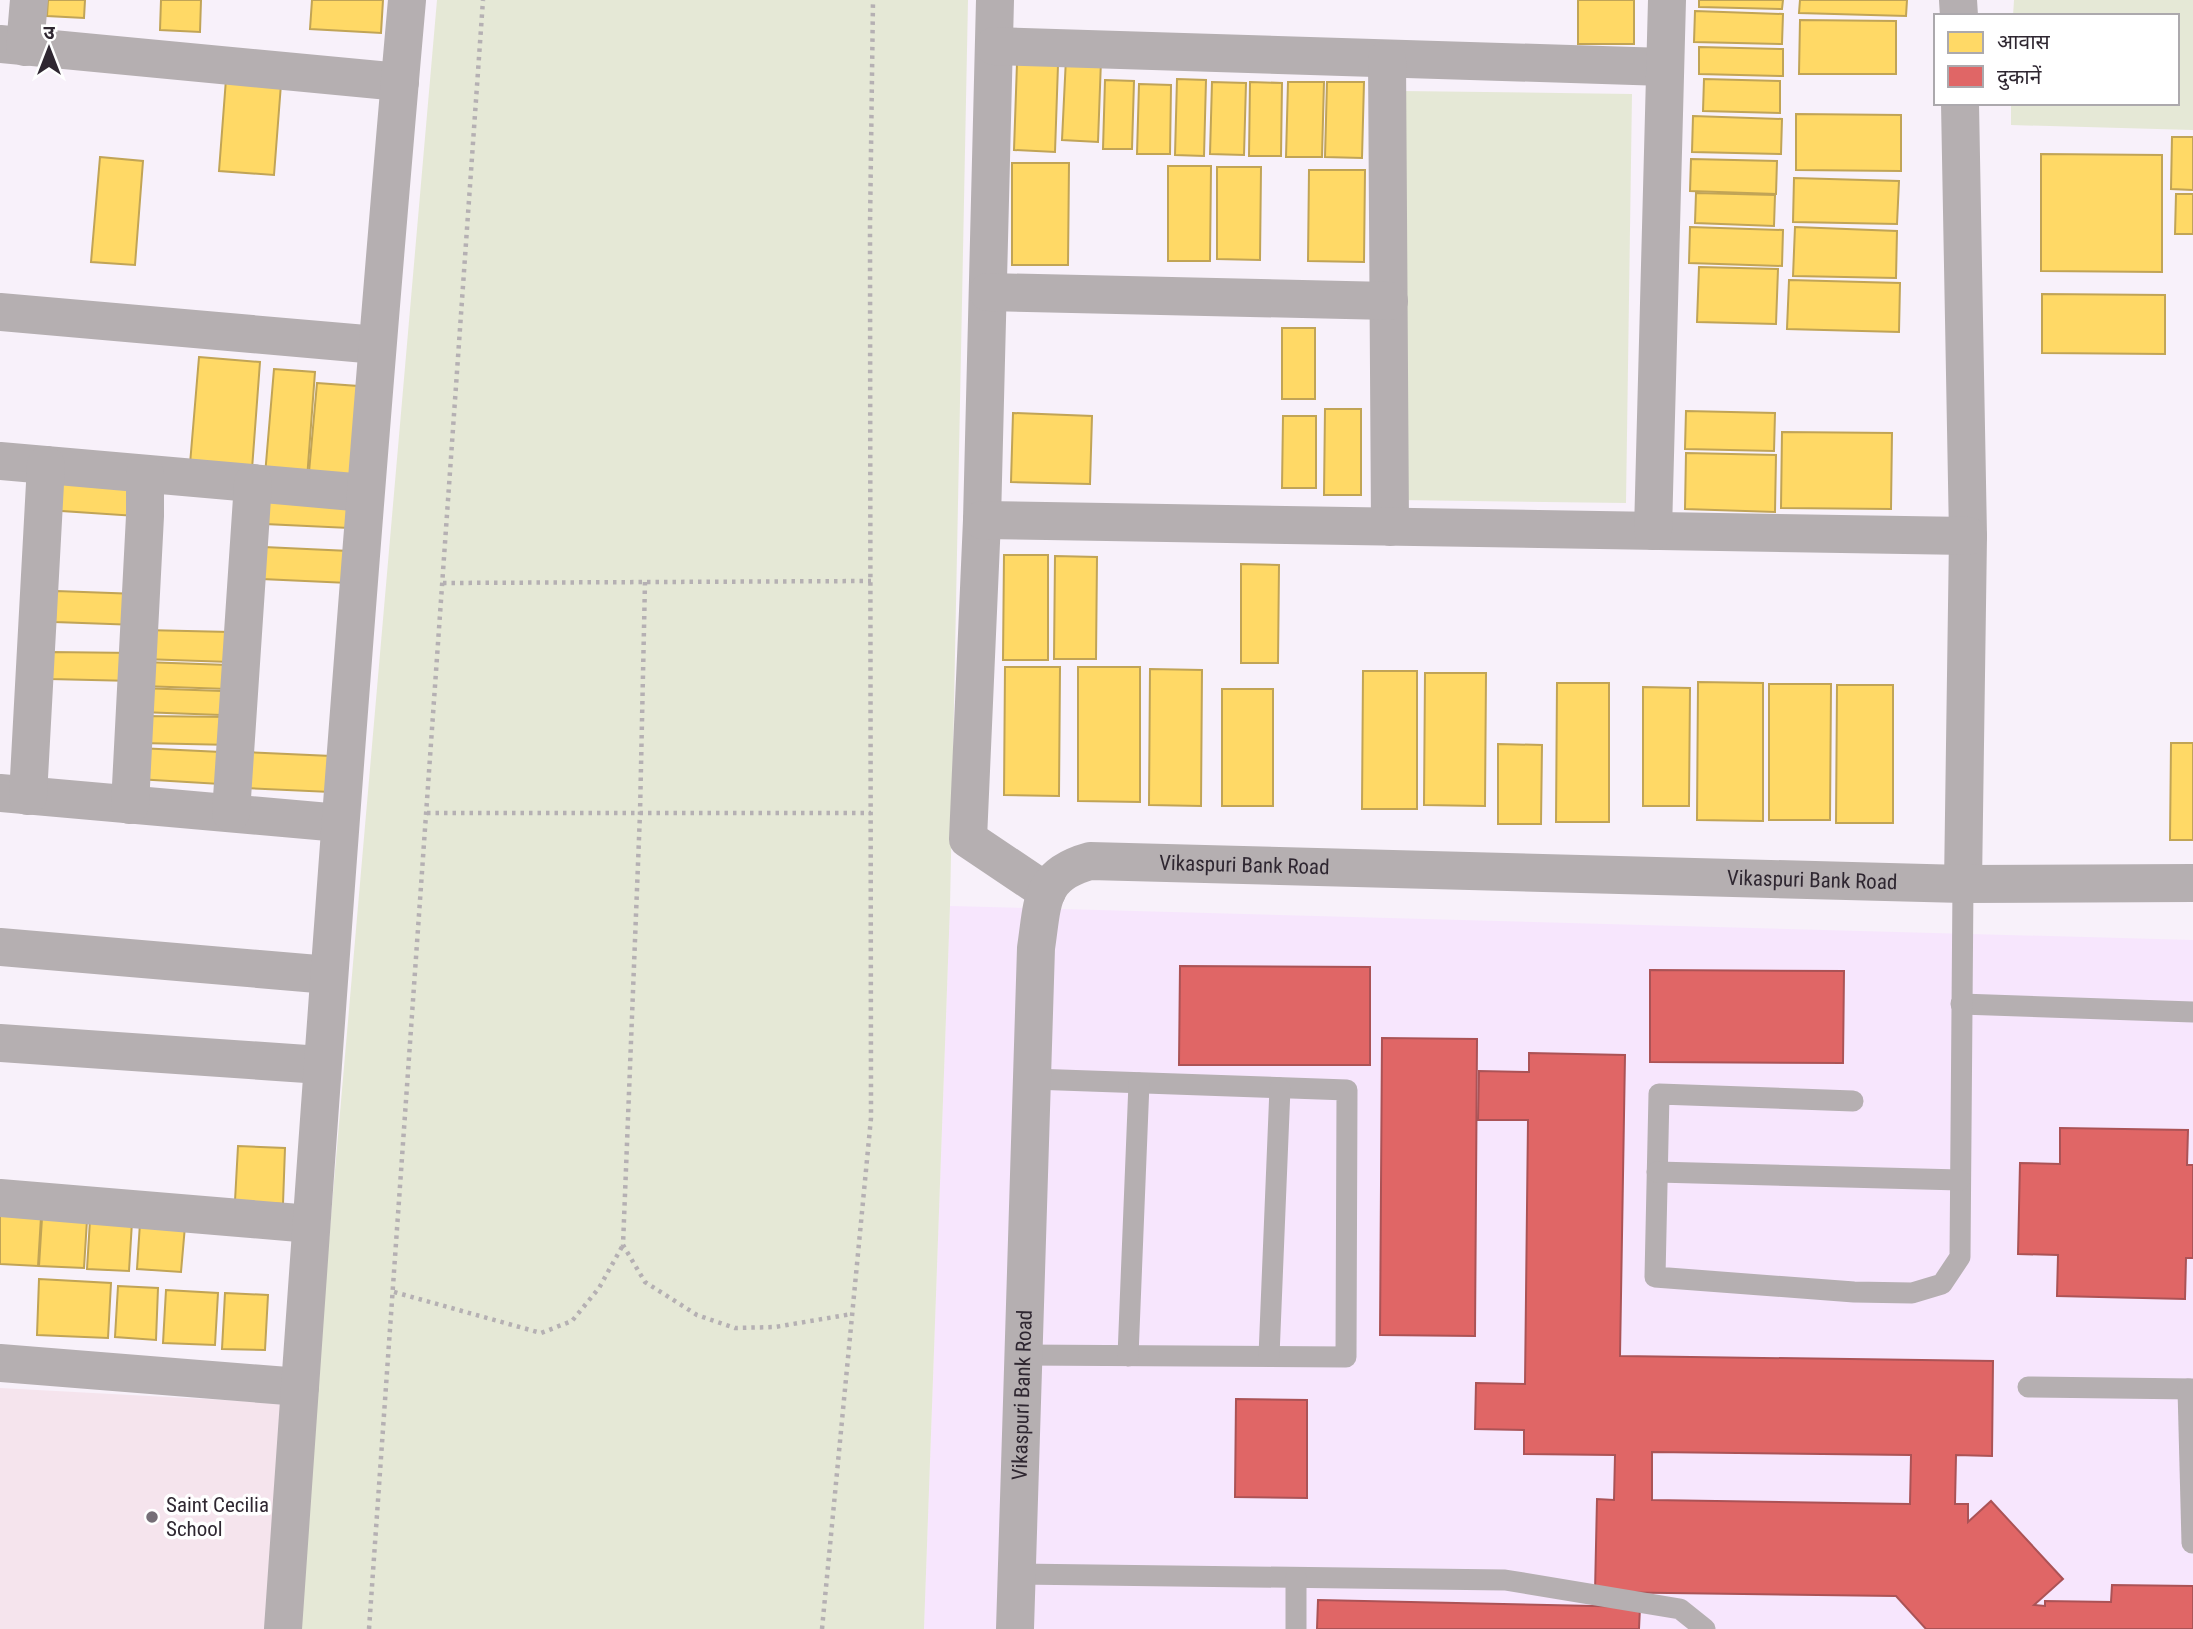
<svg xmlns="http://www.w3.org/2000/svg" width="2193" height="1629" font-family="'Roboto Condensed','Noto Sans Devanagari',sans-serif">
  <rect width="100%" height="100%" fill="#f8f1fa"/>
  <!-- built -->
  <polygon fill="#f7e6fd" points="950,906 2193,940 2193,1629 924,1629"/>
  <!-- education -->
  <polygon fill="#f5e4ed" points="0,1388 315,1405 295,1629 0,1629"/>
  <!-- green -->
  <g fill="#e5e8d6">
    <polygon points="437,0 968,0 950,906 924,1629 295,1629"/>
    <polygon points="2014,0 2193,0 2193,130 2011,125 2011,103 2177,103 2177,16 2013,16"/>
    <polygon points="1402,91 1632,94 1626,503 1396,500"/>
  </g>
  <!-- homes -->
  <g fill="#ffd966" stroke="#c1a456" stroke-width="2">
    <polygon points="48,0 85,0 84,18 47,16"/>
    <polygon points="161,0 201,0 200,32 160,30"/>
    <polygon points="312,0 383,0 381,33 310,29"/>
    <rect x="1578" y="0" width="56" height="44"/>
    <polygon points="1699,0 1783,0 1782,9 1699,7"/>
    <polygon points="1800,0 1907,0 1906,16 1799,13"/>
    <polygon points="1695,11 1783,14 1782,44 1694,42"/>
    <polygon points="1800,20 1896,21 1896,74 1799,74"/>
    <polygon points="1699,47 1783,49 1783,76 1699,74"/>
    <polygon points="1066,58 1101,60 1098,142 1062,140"/>
    <polygon points="1017,63 1058,65 1055,152 1014,150"/>
    <polygon points="226,79 281,84 274,175 219,171"/>
    <polygon points="1177,79 1206,80 1204,156 1175,155"/>
    <polygon points="1704,79 1780,81 1780,113 1703,111"/>
    <polygon points="1105,80 1134,81 1132,149 1103,149"/>
    <polygon points="1212,82 1246,83 1244,155 1210,154"/>
    <polygon points="1250,82 1282,83 1281,156 1249,156"/>
    <polygon points="1288,82 1324,82 1322,157 1286,157"/>
    <polygon points="1327,82 1364,82 1362,158 1325,157"/>
    <polygon points="1139,84 1171,85 1170,154 1137,154"/>
    <polygon points="1796,114 1901,115 1901,171 1796,170"/>
    <polygon points="1693,116 1782,119 1781,154 1692,152"/>
    <polygon points="2172,137 2193,137 2193,190 2171,189"/>
    <polygon points="2041,154 2162,155 2162,272 2041,271"/>
    <polygon points="100,157 143,161 135,265 91,262"/>
    <polygon points="1691,159 1777,161 1776,194 1690,191"/>
    <polygon points="1012,163 1069,163 1068,265 1012,265"/>
    <polygon points="1168,166 1211,166 1210,261 1168,261"/>
    <polygon points="1217,167 1261,167 1260,260 1217,259"/>
    <polygon points="1309,170 1365,170 1364,262 1308,261"/>
    <polygon points="1794,178 1899,181 1897,224 1793,222"/>
    <polygon points="1696,193 1775,195 1774,226 1695,223"/>
    <polygon points="2176,194 2193,194 2193,234 2175,234"/>
    <polygon points="1690,227 1783,230 1782,266 1689,263"/>
    <polygon points="1795,227 1897,231 1896,278 1793,276"/>
    <polygon points="1699,267 1778,269 1776,324 1697,322"/>
    <polygon points="1789,280 1900,283 1899,332 1787,329"/>
    <polygon points="2042,294 2165,295 2165,354 2042,353"/>
    <rect x="1282" y="328" width="33" height="71"/>
    <polygon points="199,357 260,362 252,469 190,464"/>
    <polygon points="274,369 315,372 307,479 265,475"/>
    <polygon points="317,383 358,386 351,476 309,472"/>
    <polygon points="1325,409 1361,409 1361,495 1324,495"/>
    <polygon points="1686,411 1775,413 1774,451 1685,449"/>
    <polygon points="1013,413 1092,416 1090,484 1011,482"/>
    <polygon points="1283,416 1316,416 1316,488 1282,488"/>
    <polygon points="1782,432 1892,433 1891,509 1781,508"/>
    <polygon points="1686,453 1776,455 1775,512 1685,509"/>
    <polygon points="50,474 139,481 136,516 47,510"/>
    <polygon points="266,495 351,499 349,528 265,524"/>
    <polygon points="264,547 349,551 348,583 262,579"/>
    <polygon points="1004,555 1048,555 1048,660 1003,660"/>
    <polygon points="1055,556 1097,557 1096,659 1054,659"/>
    <polygon points="1241,564 1279,565 1278,663 1241,663"/>
    <polygon points="56,591 138,594 137,625 55,622"/>
    <polygon points="144,630 230,632 230,662 143,659"/>
    <polygon points="50,652 134,653 133,681 50,679"/>
    <polygon points="143,662 228,665 227,689 142,686"/>
    <polygon points="1005,667 1060,667 1059,796 1004,795"/>
    <polygon points="1078,667 1140,667 1140,802 1078,801"/>
    <polygon points="1150,669 1202,670 1201,806 1149,805"/>
    <polygon points="1363,671 1417,671 1417,809 1362,809"/>
    <polygon points="1425,673 1486,673 1485,806 1424,805"/>
    <polygon points="1698,682 1763,683 1763,821 1697,820"/>
    <polygon points="1557,683 1609,683 1609,822 1556,822"/>
    <polygon points="1769,684 1831,684 1830,820 1769,820"/>
    <polygon points="1837,685 1893,685 1893,823 1836,823"/>
    <polygon points="1643,687 1690,688 1689,806 1643,806"/>
    <polygon points="140,688 222,691 221,715 140,712"/>
    <rect x="1222" y="689" width="51" height="117"/>
    <polygon points="140,716 233,717 233,745 140,743"/>
    <polygon points="2171,743 2193,743 2193,840 2170,840"/>
    <polygon points="1498,744 1542,745 1541,824 1498,824"/>
    <polygon points="138,748 221,752 220,784 137,779"/>
    <polygon points="245,752 331,756 330,792 243,788"/>
    <polygon points="238,1146 285,1148 283,1204 235,1201"/>
    <polygon points="0,1215 41,1217 38,1266 0,1264"/>
    <polygon points="42,1218 87,1220 84,1268 39,1266"/>
    <polygon points="90,1220 132,1222 129,1271 87,1269"/>
    <polygon points="140,1223 185,1226 181,1272 137,1269"/>
    <polygon points="39,1279 111,1283 108,1338 37,1335"/>
    <polygon points="118,1286 158,1288 156,1340 115,1337"/>
    <polygon points="166,1290 218,1293 215,1345 163,1343"/>
    <polygon points="225,1293 268,1295 265,1350 222,1349"/>
  </g>
  <!-- shops -->
  <g fill="#e06666" stroke="#ab5356" stroke-width="2" fill-rule="evenodd">
    <polygon points="1180,966 1370,967 1370,1065 1179,1065"/>
    <polygon points="1650,970 1844,971 1843,1063 1650,1062"/>
    <polygon points="1382,1038 1477,1039 1475,1336 1380,1335"/>
    <path d="M1529 1053 1625 1055 1620 1356 1993 1361 1992 1456 1956 1455 1955 1504H1968V1522L1991 1501 2063 1579 2034 1605 2045 1606V1601L2111 1602 2112 1585 2193 1586V1629H1926L1896 1596 1595 1592 1597 1499 1614 1500 1615 1455 1524 1454V1430L1475 1429 1476 1383 1525 1384 1528 1120H1478L1479 1071 1529 1072ZM1652 1452 1911 1455 1910 1504 1652 1500Z"/>
    <polygon points="2060,1128 2188,1130 2187,1165 2193,1165 2193,1258 2186,1258 2185,1299 2057,1296 2058,1255 2018,1254 2020,1163 2060,1164"/>
    <polygon points="1236,1399 1307,1400 1307,1498 1235,1497"/>
    <polygon points="1318,1600 1640,1607 1639,1629 1317,1629"/>
  </g>
  <g fill="none" stroke-linecap="round" stroke-linejoin="round">
    <!-- path -->
    <g stroke="#b5b0b3" stroke-width="4.5" stroke-dasharray="3.5 5" stroke-linecap="butt">
      <polyline points="645,582 640,813 623,1245 645,1282 697,1315 735,1328 775,1327 852,1314"/>
      <polyline points="443,583 871,581"/>
      <polyline points="427,813 871,813"/>
      <polyline points="394,1292 541,1333 572,1321 599,1288 623,1245"/>
      <polyline points="369,1629 483,0"/>
      <polyline points="822,1629 871,1118 870,226 873,0"/>
    </g>
    <!-- service -->
    <g stroke="#b5afb1" stroke-width="21">
      <polyline points="1961,1004 2193,1012"/>
      <polyline points="1853,1101 1659,1094 1655,1277 1854,1292 1912,1293 1942,1284 1960,1257 1963,884"/>
      <polyline points="1657,1172 1960,1180"/>
      <polyline points="1023,1355 1346,1357 1347,1090 1032,1079"/>
      <polyline points="1128,1356 1139,1083"/>
      <polyline points="1269,1356 1280,1088"/>
      <polyline points="2028,1387 2193,1389"/>
      <polyline points="2188,1389 2192,1543"/>
      <polyline points="1017,1574 1505,1580 1680,1609 1705,1629"/>
      <polyline points="1296,1578 1296,1629"/>
    </g>
    <!-- minor -->
    <g stroke="#b5afb1" stroke-width="38">
      <polyline points="995,0 982,520 968,839 1047,892"/>
      <polyline points="1958,0 1959,16"/>
      <polyline points="0,44 400,82"/>
      <polyline points="994,46 1665,67"/>
      <polyline points="25,47 29,0"/>
      <polyline points="1387,59 1390,527"/>
      <polyline points="1960,103 1968,536 1963,884"/>
      <polyline points="988,292 1389,301"/>
      <polyline points="0,312 377,345"/>
      <polyline points="0,461 365,493"/>
      <polyline points="982,520 1968,536"/>
      <polyline points="1653,531 1667,0"/>
      <polyline points="0,793 340,823"/>
      <polyline points="28,796 46,465"/>
      <polyline points="130,805 145,516 145,474"/>
      <polyline points="231,813 253,483"/>
      <polyline points="0,947 329,975"/>
      <polyline points="0,1043 321,1065"/>
      <polyline points="0,1198 311,1224"/>
      <polyline points="0,1363 300,1387"/>
      <path d="M283 1629C321 1086 359 543 407 0"/>
      <path id="s1" d="M1015 1629 1036 948C1043 902 1039 875 1090 861L1963 884 2193 883"/>
    </g>
  </g>
  <!-- markers -->
  <circle fill="#756e77" stroke="#fff" stroke-width="2.5" cx="152" cy="1517" r="7"/>
  <g text-anchor="middle" dominant-baseline="central" stroke-width="7" stroke-linejoin="round" paint-order="stroke">
    <!-- street labels -->
    <g font-size="21" fill="#2f2731" stroke="#fff">
      <text stroke="none"><textPath href="#s1" startOffset="948">Vikaspuri Bank Road</textPath></text>
      <text stroke="none"><textPath href="#s1" startOffset="1516">Vikaspuri Bank Road</textPath></text>
      <text stroke="none"><textPath href="#s1" startOffset="234">Vikaspuri Bank Road</textPath></text>
    </g>
    <!-- poi labels -->
    <g font-size="21" fill="#2f2731" stroke="#fff" text-anchor="start">
      <text x="166" y="1505">Saint Cecilia<tspan x="166" dy="24">School</tspan></text>
    </g>
  </g>
  <!-- legend -->
  <rect x="1934" y="14" width="245" height="91" fill="#ffffff" stroke="#aca9ad" stroke-width="2"/>
  <rect x="1948" y="32" width="35" height="21" fill="#ffd966" stroke="#aca9ad" stroke-width="2"/>
  <text x="1997" y="49" font-size="21" fill="#2f2731">आवास</text>
  <rect x="1948" y="66" width="35" height="21" fill="#e06666" stroke="#aca9ad" stroke-width="2"/>
  <text x="1997" y="84" font-size="21" fill="#2f2731">दुकानें</text>
  <!-- north arrow -->
  <g transform="translate(49 49)" stroke="#ffffff" stroke-width="5" paint-order="stroke">
  <path d="M0-5L12 26L0 18L-12 26Z" fill="#2f2731"/>
  <text y="-10" font-size="19" font-weight="bold" text-anchor="middle" fill="#2f2731">उ</text>
  </g>
</svg>
